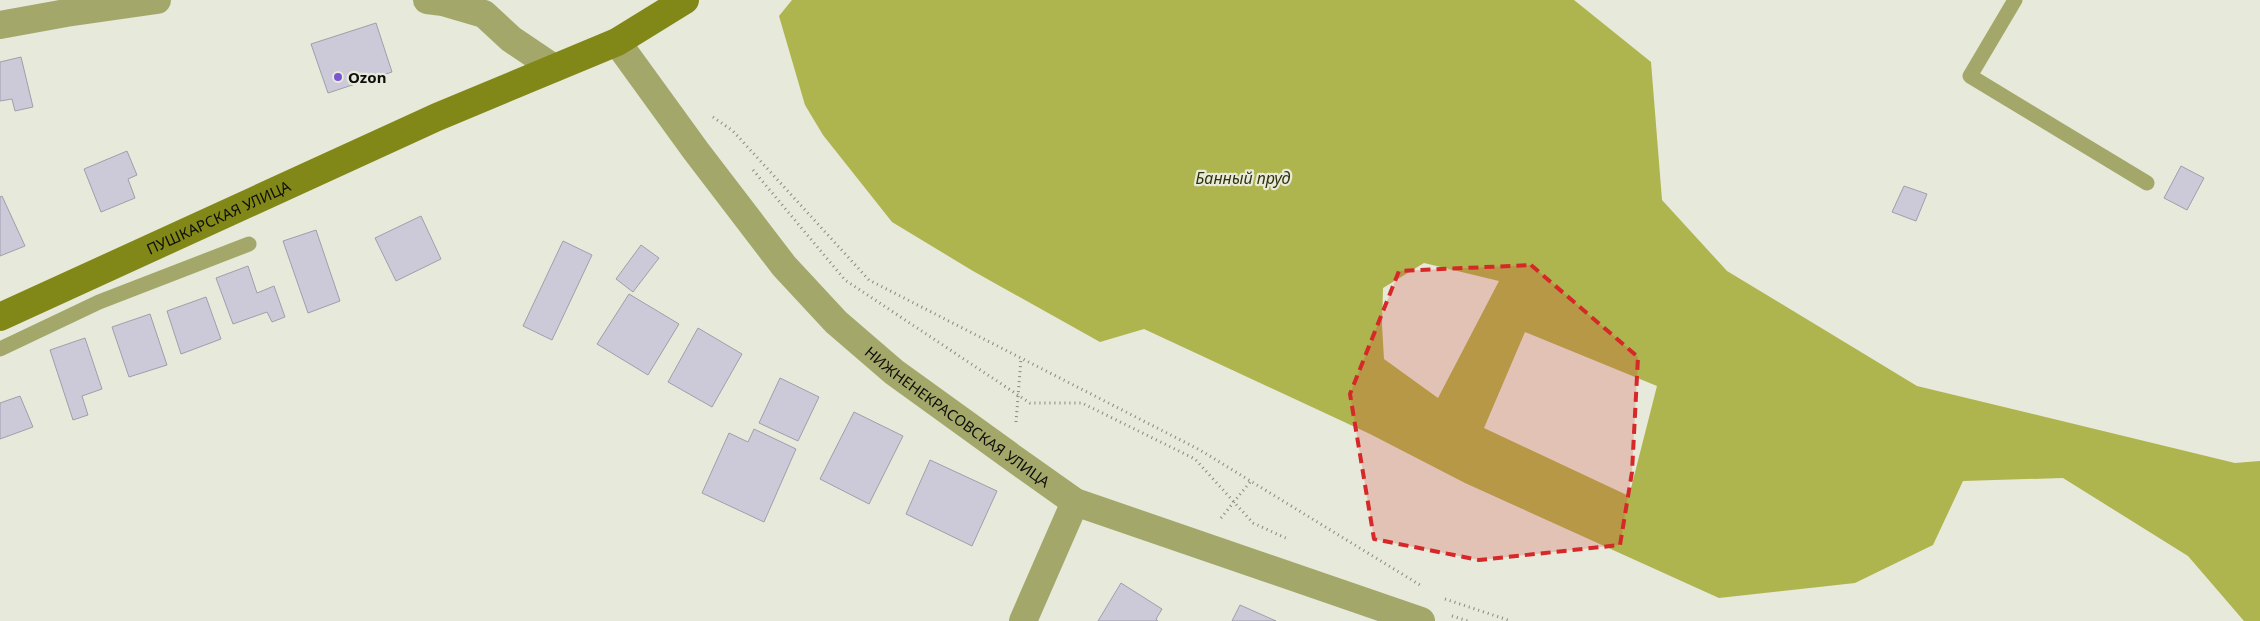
<svg xmlns="http://www.w3.org/2000/svg" width="2260" height="621" font-family="'Noto Sans',sans-serif">
  <rect width="100%" height="100%" fill="#e7e9da"/>
  <!-- water -->
  <path fill="#aeb44e" fill-rule="evenodd" d="M792 0H1574L1651 62 1662 200 1727 271 1917 386 2235 463 2260 461V621H2244L2188 556 2063 478 1963 481 1933 545 1855 583 1719 598 1465 483 1370 434 1144 329 1100 342 973 271 892 222 823 135 805 105 779 16ZM1424 263 1499 281 1438 398 1384 359 1382 325 1383 288ZM1525 332 1657 386 1629 496 1484 428Z"/>
  <!-- building -->
  <g fill="#cccad8" stroke="#a09eac">
    <polygon points="376,23 392,72 328,93 311,44"/>
    <polygon points="21,57 33,107 15,111 12,99 0,101 0,62"/>
    <polygon points="127,151 137,175 128,179 135,198 101,212 84,169"/>
    <polygon points="2181,166 2204,178 2187,210 2164,198"/>
    <polygon points="1904,186 1927,194 1916,221 1892,212"/>
    <polygon points="2,196 25,246 0,256 0,197"/>
    <polygon points="421,216 441,259 396,281 375,238"/>
    <polygon points="316,230 340,301 308,313 283,241"/>
    <polygon points="563,241 592,255 552,340 523,326"/>
    <polygon points="641,245 659,258 633,292 616,279"/>
    <polygon points="248,266 257,293 274,286 285,317 272,322 267,312 233,324 216,278"/>
    <polygon points="629,294 679,324 648,375 597,344"/>
    <polygon points="206,297 221,339 181,354 167,311"/>
    <polygon points="150,314 167,365 129,377 112,327"/>
    <polygon points="698,328 742,354 712,407 668,382"/>
    <polygon points="85,338 102,389 82,396 88,415 73,420 50,350"/>
    <polygon points="780,378 819,397 798,441 759,423"/>
    <polygon points="20,396 33,427 0,439 0,403"/>
    <polygon points="854,412 903,436 869,504 820,479"/>
    <polygon points="754,429 796,449 764,522 702,493 729,433 748,442"/>
    <polygon points="930,460 997,491 972,546 906,514"/>
    <polygon points="1121,583 1162,609 1156,619 1158,621 1098,621"/>
    <polygon points="1240,605 1276,621 1232,621"/>
  </g>
  <g fill="none" stroke-linecap="round" stroke-linejoin="round">
    <!-- path -->
    <g stroke="#888a7f" stroke-width="3" stroke-dasharray="1 4" stroke-linecap="butt">
      <polyline points="713,117 733,131 869,280 1200,450 1420,585"/>
      <polyline points="753,170 845,280 1030,403 1082,403 1195,459 1253,523 1288,539"/>
      <polyline points="1016,422 1021,359"/>
      <polyline points="1221,518 1250,482"/>
      <polyline points="1445,599 1511,621"/>
      <polyline points="1452,616 1468,621"/>
    </g>
    <!-- lane -->
    <g stroke="#a3a86a" stroke-width="15">
      <polyline points="2015,0 1970,76 2147,183"/>
      <polyline points="0,349 99,302 249,244"/>
    </g>
    <!-- street -->
    <g stroke="#a3a86a" stroke-width="28">
      <polyline points="427,0 443,2 484,14 511,39 554,68"/>
      <polyline points="0,25 66,13 157,0"/>
      <path id="s1" d="M617 42 696 151 784 266 836 322 894 372 1013 458 1075 502 1421 621"/>
      <polyline points="1023,621 1075,502"/>
    </g>
    <!-- secondary -->
    <path stroke="#828817" stroke-width="28" id="s2" d="M0 317 437 117 617 42 685 0"/>
  </g>
  <!-- marked area -->
  <path fill="#d62828" fill-opacity="0.2" stroke="#d62828" stroke-width="4" stroke-dasharray="10 6" stroke-linejoin="round" d="M1531 265 1638 357 1632 472 1620 545 1479 560 1374 539 1350 394 1399 271Z"/>
  <!-- markers -->
  <circle fill="#7957d1" stroke="#e7e9da" stroke-width="2" cx="338" cy="77" r="5"/>
  <g text-anchor="middle" dominant-baseline="central" stroke-width="4.5" stroke-linejoin="round" paint-order="stroke">
    <!-- poi labels -->
    <g font-size="15" font-weight="bold" fill="#0e0f0a" stroke="#e7e9da" text-anchor="start">
      <text x="348" y="77">Ozon</text>
    </g>
    <!-- street labels -->
    <g font-size="15" fill="#0e0f0a" stroke="#e7e9da">
      <text stroke="none"><textPath href="#s2" startOffset="240">ПУШКАРСКАЯ УЛИЦА</textPath></text>
      <text stroke="none"><textPath href="#s1" startOffset="510">НИЖНЕНЕКРАСОВСКАЯ УЛИЦА</textPath></text>
    </g>
    <!-- water labels -->
    <g font-size="16" font-style="italic" fill="#303206" stroke="#e7e9da">
      <text x="1243" y="178">Банный пруд</text>
    </g>
  </g>
</svg>
